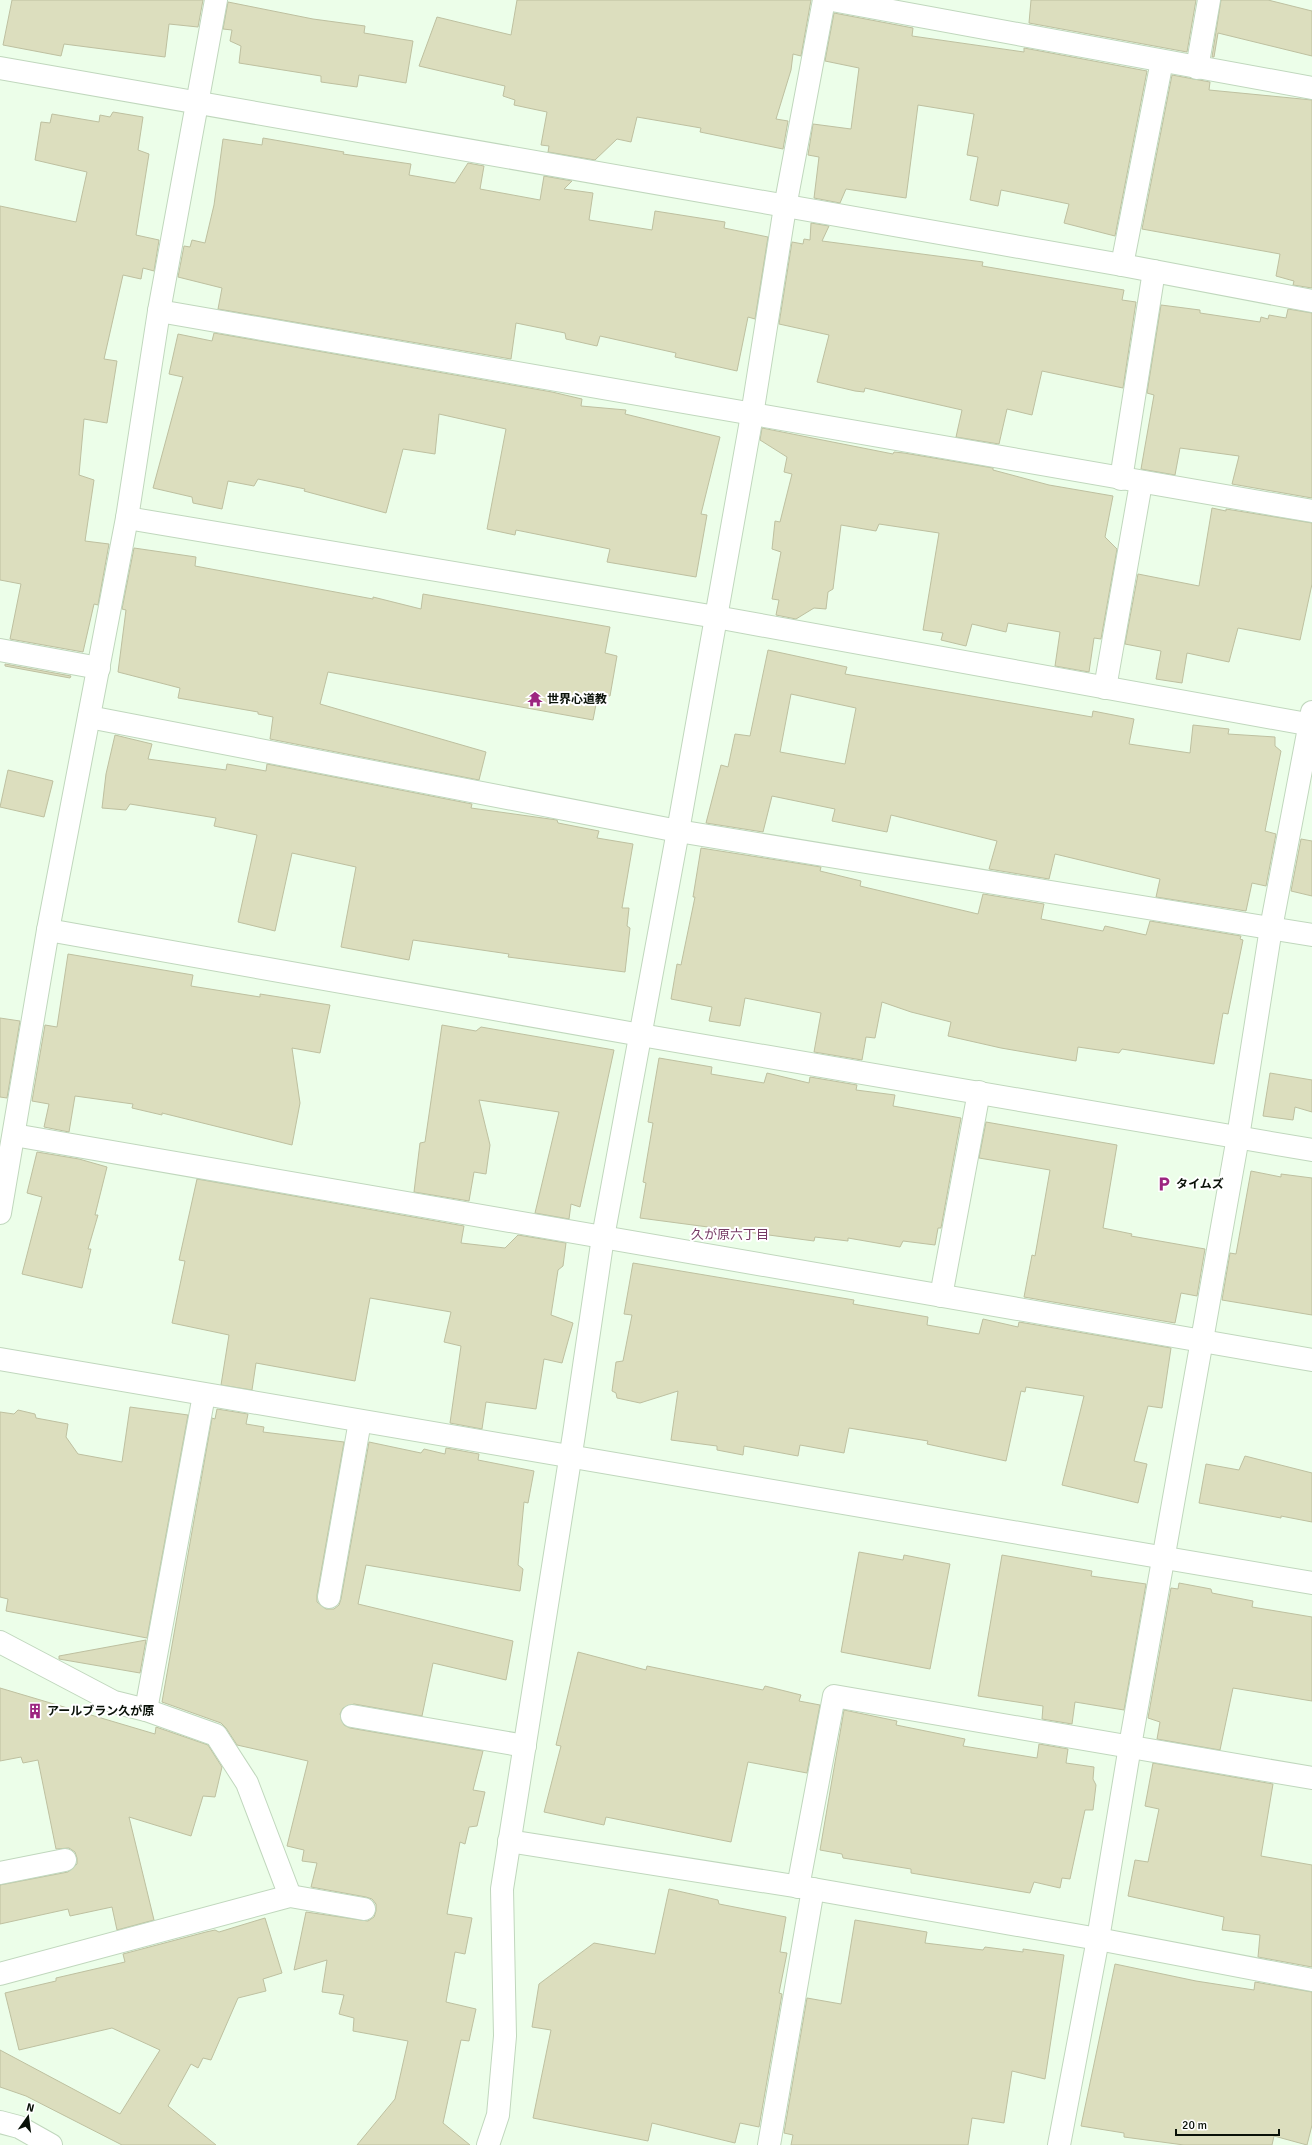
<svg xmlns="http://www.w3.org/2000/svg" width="1312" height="2145" font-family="Signika,'Noto Sans JP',sans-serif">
  <rect width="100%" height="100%" fill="#ecfee9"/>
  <!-- building -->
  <g fill="#dcdebe" stroke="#bec0a0" fill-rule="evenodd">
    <polygon points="12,0 203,0 198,27 169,24 165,57 64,44 61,56 3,45"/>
    <polygon points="517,0 811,0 801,56 793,54 791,70 776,119 788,121 783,149 700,132 701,128 637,117 631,142 617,139 595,160 548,152 549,146 541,145 547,112 514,105 515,100 503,96 505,86 419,66 437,17 511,35"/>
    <polygon points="1031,0 1196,0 1187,52 1029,23"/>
    <polygon points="1221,0 1268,0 1312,11 1312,56 1218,33 1214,57 1212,57"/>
    <polygon points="228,2 313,19 365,26 364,33 413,41 406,83 359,75 357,87 321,82 321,76 239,63 241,46 230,41 232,30 223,29"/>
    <polygon points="834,13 913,28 912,36 1024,52 1024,48 1147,71 1115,236 1064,223 1069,204 1001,190 998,206 970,200 978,157 967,155 974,114 918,105 906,198 846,189 840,203 814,198 819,157 808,155 813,124 851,129 859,68 825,61"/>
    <polygon points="1172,75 1210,82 1209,90 1312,100 1312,288 1293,285 1294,281 1276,276 1280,254 1142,229"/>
    <polygon points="113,112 143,117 138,150 149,154 136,235 159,240 154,271 143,268 141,279 123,275 104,359 117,361 107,423 84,419 79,475 94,480 85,541 109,544 98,605 94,604 83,652 10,639 21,584 0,580 0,206 76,222 87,172 35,160 41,122 50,123 52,114 99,122 100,115 110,117"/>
    <polygon points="263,138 344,152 343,154 411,164 409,175 455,183 468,163 484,166 480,189 540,200 544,176 572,181 564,189 593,193 589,220 652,230 655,211 725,222 724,228 768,237 755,319 748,317 737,371 675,357 676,353 600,336 597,346 566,339 565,333 516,323 511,359 218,309 222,288 178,277 184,246 190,247 192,240 205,243 214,205 223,139 262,145"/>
    <polygon points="811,223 829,226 822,241 983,262 982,266 1124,290 1122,300 1136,302 1123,388 1042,371 1032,415 1007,409 999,444 956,437 962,410 865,388 864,392 855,391 817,382 829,335 779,324 792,242 803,244 804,239 810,240"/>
    <polygon points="1161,305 1200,310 1200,313 1260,322 1261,317 1268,319 1269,315 1286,318 1288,309 1312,313 1312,498 1232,484 1239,456 1180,448 1175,475 1141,469 1154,395 1147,393"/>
    <polygon points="214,333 552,392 582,399 581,406 626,410 625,414 720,437 701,514 707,515 696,577 607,562 610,549 516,530 515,535 487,529 506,429 439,414 435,454 403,449 386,513 304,491 305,489 258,479 254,486 228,481 222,509 193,503 192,497 153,488 183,377 169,374 178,334 212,341"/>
    <polygon points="762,428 893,454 894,452 904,453 993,468 993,470 1049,485 1113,496 1105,537 1117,549 1101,639 1094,638 1089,672 1055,666 1060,632 1008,623 1006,632 972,624 966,646 941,640 943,633 923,630 939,533 879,524 876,531 841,525 833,589 828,592 826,609 814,608 796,619 776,615 779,600 772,599 781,552 772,549 775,521 780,522 792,474 784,472 787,457 760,440"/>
    <polygon points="1212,508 1226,511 1226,509 1312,523 1312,584 1300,640 1238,628 1229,662 1187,653 1182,683 1156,679 1161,651 1125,644 1138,574 1199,586"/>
    <polygon points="134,548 196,557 195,566 373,599 373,597 421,609 423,594 610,627 605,653 617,656 610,696 598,694 593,720 328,672 320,704 486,752 479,780 270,739 273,717 258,714 258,712 178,698 180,688 118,672 126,610 122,609"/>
    <path d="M768 650 847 667 845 674 1092 717 1093 711 1134 719 1129 744 1190 753 1193 725 1229 729 1228 734 1275 737V746L1281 751 1265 831 1276 834 1266 886 1252 883 1246 911 1156 897 1160 879 1055 854 1049 879 989 869 997 841 891 815 887 832 832 821 835 809 772 796 763 832 706 823 721 765 728 767 735 734 750 736ZM791 694 856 708 845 764 780 752Z"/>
    <polygon points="5,664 71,676 70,678 5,666"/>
    <polygon points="115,735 152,744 148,759 226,770 227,764 266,771 267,764 472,804 471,808 557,820 558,823 599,831 597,838 633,844 622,908 629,908 627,926 630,928 625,972 508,957 509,954 413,940 409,960 341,947 356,867 292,853 275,931 238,922 257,835 214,826 216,818 130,804 126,810 102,808 106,774"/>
    <polygon points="8,770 53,781 44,817 0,807"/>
    <polygon points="1301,839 1312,841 1312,896 1291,891"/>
    <polygon points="701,848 821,867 820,871 861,881 860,886 978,914 983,894 1044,904 1041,919 1103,931 1105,926 1146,935 1150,921 1241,936 1240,939 1243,940 1228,1014 1223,1013 1214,1064 1122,1049 1119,1053 1078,1047 1076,1061 1001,1048 948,1036 951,1022 911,1012 882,1002 875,1038 866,1037 862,1060 814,1052 821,1013 745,998 740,1026 709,1021 712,1007 671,999 677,964 681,965 695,897 693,897"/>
    <polygon points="68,954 193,975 191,986 260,997 260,994 330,1005 320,1053 292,1048 300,1103 292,1145 162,1113 162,1115 132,1108 133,1104 75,1096 69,1132 44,1127 49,1104 32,1101 45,1025 57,1027"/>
    <polygon points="0,1018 20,1021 7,1098 0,1097"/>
    <polygon points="442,1025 476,1031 481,1027 614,1050 580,1207 571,1204 569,1219 535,1213 559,1112 479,1100 490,1145 486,1174 474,1172 469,1201 414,1192 420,1143 425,1142"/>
    <polygon points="659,1058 712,1067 711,1074 764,1083 767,1073 809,1083 810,1077 857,1085 856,1090 895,1095 893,1106 961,1118 941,1228 938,1228 935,1245 903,1241 900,1247 848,1238 848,1241 815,1237 814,1241 640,1218 646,1183 643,1182 653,1123 648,1122"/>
    <polygon points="1270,1073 1312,1080 1312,1112 1295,1107 1293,1120 1263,1116"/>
    <polygon points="986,1122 1117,1145 1103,1228 1132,1234 1131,1236 1205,1249 1197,1296 1181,1293 1175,1323 1024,1297 1032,1255 1035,1256 1050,1170 979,1158"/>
    <polygon points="37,1152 79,1159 107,1167 95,1215 98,1215 88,1249 91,1249 82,1288 22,1274 42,1197 27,1193"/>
    <polygon points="1251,1171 1281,1177 1281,1174 1312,1178 1312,1315 1222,1300 1230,1253 1236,1254"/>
    <polygon points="197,1179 464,1226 461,1243 505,1248 518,1235 566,1243 563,1266 558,1270 551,1315 573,1323 562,1363 544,1359 536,1409 486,1402 482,1429 450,1423 461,1346 444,1342 451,1312 370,1298 355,1381 256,1363 252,1390 221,1385 229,1335 172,1323 185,1261 179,1260"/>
    <polygon points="633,1263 854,1300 853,1304 928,1317 927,1325 979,1334 983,1319 1018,1327 1019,1322 1171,1348 1162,1408 1148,1406 1134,1461 1147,1464 1138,1503 1062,1485 1084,1396 1026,1387 1025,1392 1021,1391 1006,1461 927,1444 928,1441 849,1428 844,1453 800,1445 798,1456 744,1446 743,1455 717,1450 717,1446 671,1440 678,1391 640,1403 617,1398 616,1393 612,1391 616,1362 623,1361 632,1315 624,1314"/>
    <polygon points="130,1407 188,1415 147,1638 6,1611 8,1599 0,1597 0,1412 14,1414 18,1410 35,1414 36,1418 68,1424 66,1437 78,1454 122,1462"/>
    <polygon points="217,1409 248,1414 246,1424 264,1427 263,1432 344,1442 317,1595 317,1602 326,1609 334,1609 339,1605 341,1599 369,1442 421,1453 424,1449 445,1454 446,1448 479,1454 478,1460 534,1471 528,1503 524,1502 518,1565 523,1569 520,1591 366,1565 358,1604 513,1641 506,1680 433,1663 422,1716 354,1704 343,1708 340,1714 344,1725 350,1728 483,1751 473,1790 485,1792 477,1826 469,1827 465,1844 460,1842 447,1914 472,1918 465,1954 455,1952 446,2002 476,2009 469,2041 461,2040 443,2123 470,2145 357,2145 395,2099 408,2041 353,2031 354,2018 339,2014 344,1995 322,1992 327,1960 294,1970 306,1912 368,1921 374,1917 376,1911 376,1904 372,1899 366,1897 311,1887 317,1863 302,1861 304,1850 287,1846 308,1761 237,1745 226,1728 221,1723 162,1702 212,1418 215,1419"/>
    <polygon points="1245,1456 1312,1473 1312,1522 1281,1516 1281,1518 1199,1503 1206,1464 1239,1470"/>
    <polygon points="859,1552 903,1560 904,1555 950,1564 930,1669 841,1652"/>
    <polygon points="1002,1555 1092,1571 1091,1576 1146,1584 1124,1710 1075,1702 1072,1724 1042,1719 1043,1706 978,1696"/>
    <polygon points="1179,1583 1211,1589 1212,1593 1253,1601 1252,1607 1312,1617 1312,1701 1233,1688 1220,1750 1157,1739 1160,1722 1148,1718 1171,1588 1178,1589"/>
    <polygon points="146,1640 140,1673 59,1659 59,1656"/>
    <polygon points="578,1652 646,1670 647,1666 763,1690 765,1686 801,1695 799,1701 820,1705 807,1773 748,1762 731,1842 606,1817 604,1825 544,1812 561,1746 556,1745"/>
    <polygon points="0,1688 155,1734 156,1727 208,1745 222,1767 215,1797 203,1796 191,1836 129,1817 154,1920 117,1930 112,1907 70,1916 68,1909 0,1924 0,1885 68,1872 77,1864 77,1858 75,1852 69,1848 56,1849 38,1760 23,1763 21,1757 0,1761"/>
    <polygon points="844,1710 897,1721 896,1725 965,1739 963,1746 1037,1758 1039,1744 1068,1749 1066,1763 1094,1767 1093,1779 1096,1785 1093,1810 1085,1810 1070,1879 1062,1878 1060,1888 1034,1882 1030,1893 911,1873 911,1869 843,1858 842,1854 820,1850"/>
    <polygon points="1153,1763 1273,1784 1261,1856 1312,1865 1312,1967 1258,1957 1260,1935 1222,1930 1224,1917 1128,1896 1135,1860 1148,1862 1159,1809 1145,1806"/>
    <polygon points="669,1889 718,1900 719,1904 786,1917 780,1952 787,1953 779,1993 782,1994 759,2127 740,2123 735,2143 652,2123 648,2141 533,2118 551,2030 532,2027 539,1984 594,1943 655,1954"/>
    <polygon points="265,1918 282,1973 263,1979 266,1991 238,1998 211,2060 203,2058 198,2068 191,2064 168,2106 216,2145 122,2145 26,2096 0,2087 0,2050 120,2114 160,2050 112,2028 19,2050 5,1993 56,1981 56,1978 125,1962 123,1954 206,1932 215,1930 219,1932"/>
    <polygon points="855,1920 927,1932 925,1943 983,1950 985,1947 1023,1952 1023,1949 1064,1955 1045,2079 1012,2071 1004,2123 972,2118 968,2145 791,2145 793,2135 784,2133 807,1998 841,2004"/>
    <polygon points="1115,1964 1196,1981 1254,1990 1255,1982 1312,1992 1312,2125 1307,2145 1274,2136 1272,2145 1184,2145 1124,2137 1124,2133 1081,2126"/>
  </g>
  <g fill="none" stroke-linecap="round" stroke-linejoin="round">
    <!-- minor casing -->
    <g stroke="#c0d7bd" stroke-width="24">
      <g id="minor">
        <polyline points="832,0 1312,88"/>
        <polyline points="0,68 1122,265 1312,301"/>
        <polyline points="1197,68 1209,0"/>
        <polyline points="1122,265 1162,61"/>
        <polyline points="159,311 1312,511"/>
        <polyline points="1121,479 1154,271"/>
        <polyline points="127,518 716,617 1312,725"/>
        <polyline points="0,650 99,668"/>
        <polyline points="1105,688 1141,483"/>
        <polyline points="89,717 678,831 1312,935"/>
        <polyline points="48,930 641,1035 1312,1150"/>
        <polyline points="14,1135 1312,1360"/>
        <polyline points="0,1213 48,930 127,518 159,311 216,0"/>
        <polyline points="941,1296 979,1092"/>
        <path d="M0 1359C437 1436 875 1505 1312 1583"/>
        <polyline points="329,1597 360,1421"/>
        <polyline points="0,1642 114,1702 146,1710 216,1735 247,1783 290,1896"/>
        <polyline points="146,1710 204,1395"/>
        <polyline points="352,1716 525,1746"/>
        <polyline points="509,1841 813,1889 1098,1939 1312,1980"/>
        <polyline points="0,1873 65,1860"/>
        <polyline points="798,1887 834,1696 1312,1778"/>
        <polyline points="0,1974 290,1896 364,1909"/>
        <polyline points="0,2122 19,2127 51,2145"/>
        <polyline points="488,2145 498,2115 505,2036 502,1889 574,1434 603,1237 678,831 752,415 785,207 824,0"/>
        <polyline points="769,2145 813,1889"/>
        <polyline points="1059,2145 1098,1939 1130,1746 1238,1137 1271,928 1312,712"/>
      </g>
    </g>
    <!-- minor -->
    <use href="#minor" stroke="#fff" stroke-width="22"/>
  </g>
  <!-- icons -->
  <defs>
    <g id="temple-bare" transform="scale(1.2)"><path d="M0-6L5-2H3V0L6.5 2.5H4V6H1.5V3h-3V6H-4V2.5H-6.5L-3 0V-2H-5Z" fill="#9c2580" stroke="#fff" stroke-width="2.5" paint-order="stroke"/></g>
    <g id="parking-bare" transform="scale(1.2)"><path d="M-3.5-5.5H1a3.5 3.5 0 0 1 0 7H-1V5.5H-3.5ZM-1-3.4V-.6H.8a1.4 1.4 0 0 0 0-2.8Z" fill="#9c2580" stroke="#fff" stroke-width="2.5" paint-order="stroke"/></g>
    <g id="building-bare" transform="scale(1.2)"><path d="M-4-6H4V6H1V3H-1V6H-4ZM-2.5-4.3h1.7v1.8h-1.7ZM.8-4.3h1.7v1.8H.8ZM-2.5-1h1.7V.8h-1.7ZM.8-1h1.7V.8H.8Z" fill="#9c2580" stroke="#fff" stroke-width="2.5" paint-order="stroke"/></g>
  </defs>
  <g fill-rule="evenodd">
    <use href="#temple-bare" x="535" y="699"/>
    <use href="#parking-bare" x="1164" y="1184"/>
    <use href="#building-bare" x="35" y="1711"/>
  </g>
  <g text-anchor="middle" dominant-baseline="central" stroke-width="4" stroke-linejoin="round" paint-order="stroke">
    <!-- poi labels -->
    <g font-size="12" font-weight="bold" fill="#091108" stroke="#fff" text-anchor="start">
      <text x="547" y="699">世界心道教</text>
      <text x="1176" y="1184">タイムズ</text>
      <text x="47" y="1711">アールブラン久が原</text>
    </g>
    <!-- neighbourhood labels -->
    <g font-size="13" fill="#753a64" stroke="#fff">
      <text x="730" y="1235">久が原六丁目</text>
    </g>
  </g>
  <!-- north arrow -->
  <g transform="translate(28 2117) rotate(14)" stroke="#ffffff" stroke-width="3" paint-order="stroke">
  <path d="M0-3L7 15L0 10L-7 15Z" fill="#091108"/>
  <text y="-6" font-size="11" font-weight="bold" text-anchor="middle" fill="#091108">N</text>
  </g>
  <!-- scale -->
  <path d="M1176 2129v6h103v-6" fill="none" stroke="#091108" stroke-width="2"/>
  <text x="1182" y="2129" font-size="12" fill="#091108" stroke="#ffffff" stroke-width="3" paint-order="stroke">20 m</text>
</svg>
